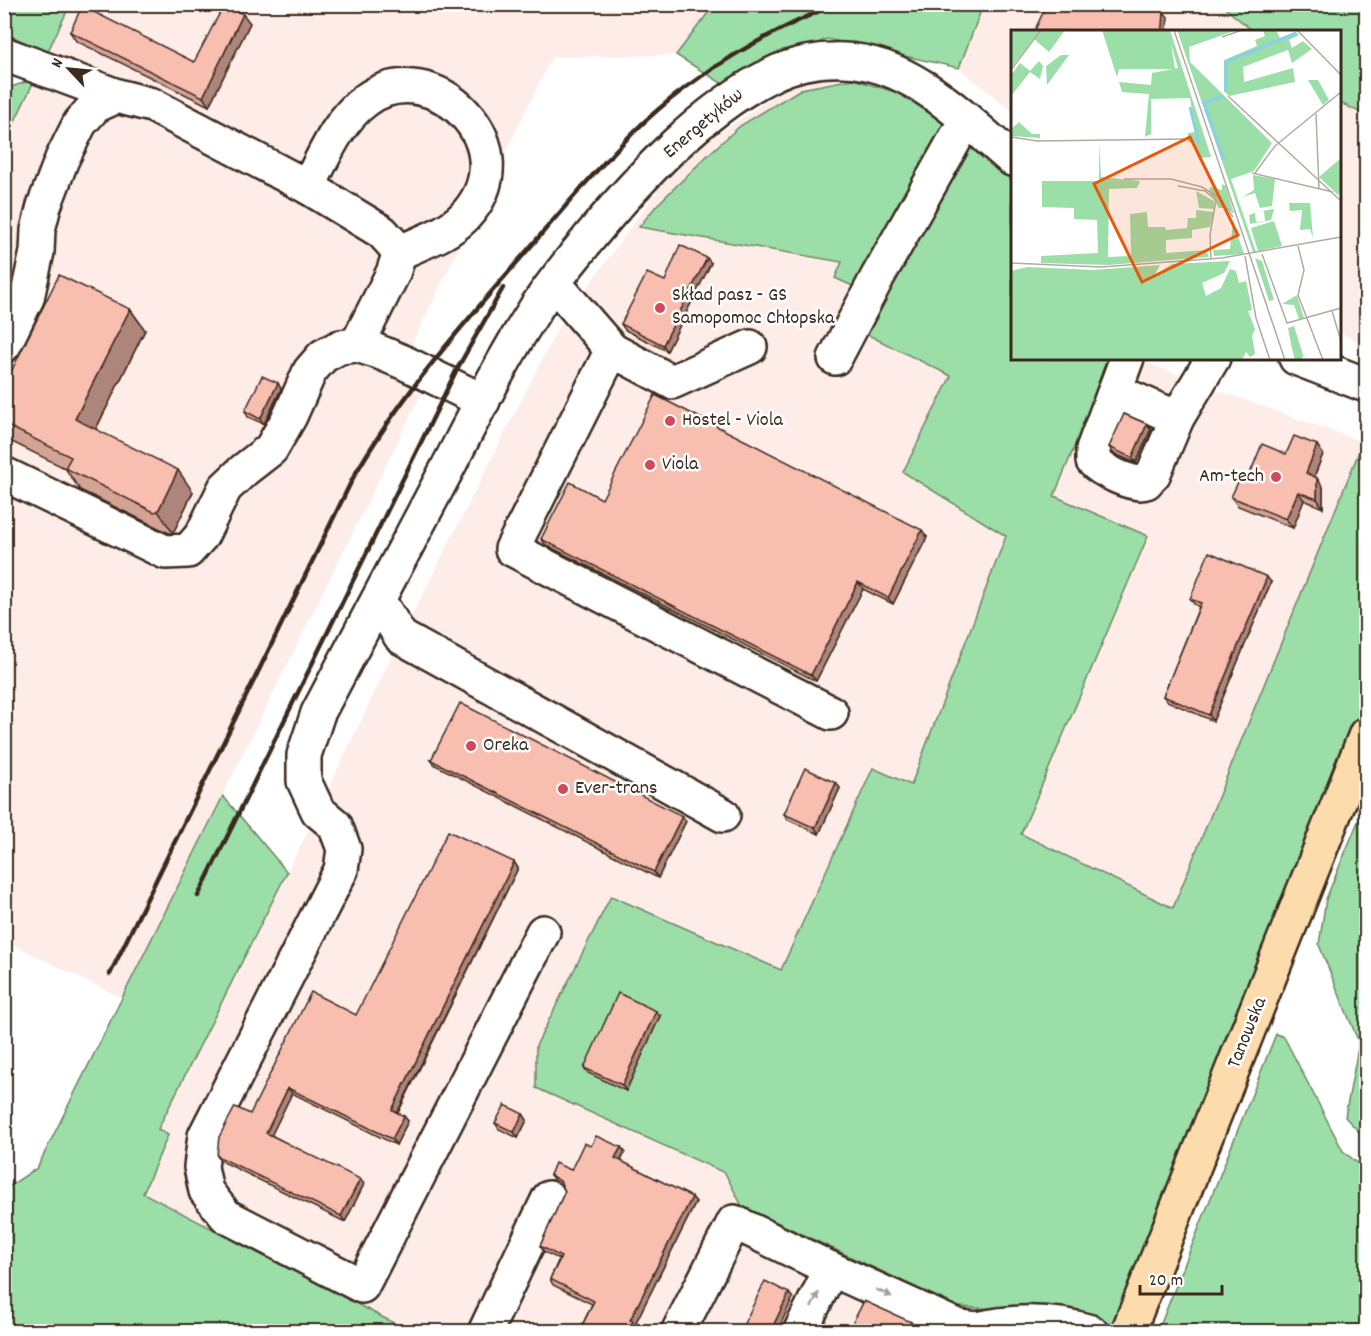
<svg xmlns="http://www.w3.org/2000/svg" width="1371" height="1336" font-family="Dekko,sans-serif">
  <rect width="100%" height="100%" fill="#fff"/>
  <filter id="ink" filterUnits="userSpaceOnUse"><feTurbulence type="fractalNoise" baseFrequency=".0167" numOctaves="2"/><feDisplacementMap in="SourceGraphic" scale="12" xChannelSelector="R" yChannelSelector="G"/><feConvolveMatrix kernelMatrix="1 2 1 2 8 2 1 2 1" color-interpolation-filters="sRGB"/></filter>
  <g filter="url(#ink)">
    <!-- built -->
    <g fill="#fdece7">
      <polygon points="290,4 714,5 676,55 552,57 398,372 405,384 421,394 122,998 5,941 4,142 70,5 227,5 286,14"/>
      <polygon points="983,5 1221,5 1253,31 1012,32 1012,111 959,68"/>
      <polygon points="870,74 917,94 1012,175 1012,358 1139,359 1211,388 1363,442 1173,909 1011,1331 409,1331 143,1193 168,1136 158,1129 318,811 401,637 557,330 678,161 805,75"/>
      <polygon points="1340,103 1366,115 1366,345 1340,333"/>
    </g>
    <!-- green -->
    <g fill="#9cdea8" stroke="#6c8463" stroke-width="1.5">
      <polygon points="1349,4 1366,7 1366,115 1340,103 1340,32 1253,31 1221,5"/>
      <polygon points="5,5 70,5 47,53 5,33"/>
      <polygon points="714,5 983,5 959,68 827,39 721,83 676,55"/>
      <polygon points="35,79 5,142 5,89"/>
      <polygon points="853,79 911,97 944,124 855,287 835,278 842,262 639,227 657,205 711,152 740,126 801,89"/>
      <polygon points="968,146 1012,181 1012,358 1107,359 1106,371 1054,496 1148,536 1021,834 1173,908 1363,442 1366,443 1366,699 1112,1331 1011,1331 1019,1310 958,1307 742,1206 725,1173 536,1088 536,1046 611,896 781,970 873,768 911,785 1006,536 903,472 951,376 858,330 875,298 884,301"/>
      <polygon points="223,796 287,872 158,1129 168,1135 143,1193 409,1331 5,1331 5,1189 37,1168"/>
      <polygon points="1366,802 1366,1331 1158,1331 1276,1034 1284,1037 1343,1151 1366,1170 1364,1137 1345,1117 1359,1043 1319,945 1326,899"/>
    </g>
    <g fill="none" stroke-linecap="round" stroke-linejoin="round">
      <!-- minor casing -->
      <g stroke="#3b2a1e" stroke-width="38">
        <g id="minor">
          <polyline points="4,54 117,96"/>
          <path d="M308 187C323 158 338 120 366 100 432 51 531 147 464 217 446 235 422 242 400 252L393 273 357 345"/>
          <polyline points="554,283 612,350 512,549 831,713"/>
          <polyline points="4,345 27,298 37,252 38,230 44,206 62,159 80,123 95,106 117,96 152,105 308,187 382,232 400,252"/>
          <polyline points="612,350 672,382 750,347"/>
          <polyline points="835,358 878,276 966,120"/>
          <path d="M1127 358 1093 449V461C1101 470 1134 487 1146 482 1148 480 1150 477 1153 475L1177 418 1213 358"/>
          <polyline points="1296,358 1366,385"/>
          <polyline points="1115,391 1177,418"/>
          <polyline points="4,474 165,552 188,551 202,535 225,488 244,470 271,449 290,416 310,371 323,356 340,347 357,345 379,352 403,362 483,401"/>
          <polyline points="378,600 401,637 723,815"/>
          <path d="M543 932 362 1286 226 1216 206 1191 201 1167 205 1136 341 870 344 849 335 825 318 811 304 781V755L318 713C361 632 403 551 446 471 474 417 501 362 534 311 550 285 570 262 589 238 638 179 702 109 771 75 793 64 820 59 844 60 911 62 965 119 1012 159"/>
          <polyline points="485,1332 549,1198"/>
          <polyline points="678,1332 734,1222 831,1269 959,1327 977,1329"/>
          <polyline points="800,1332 831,1269"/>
          <path d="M976 1332 977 1329C1016 1320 1053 1320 1091 1332"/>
        </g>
      </g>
      <!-- major casing -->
      <g stroke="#3b2a1e" stroke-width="38">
        <polyline id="major" points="1128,1332 1366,734"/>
      </g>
      <!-- minor -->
      <use href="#minor" stroke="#fff" stroke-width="33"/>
      <!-- major -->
      <use href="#major" stroke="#fcdcac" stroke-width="33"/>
      <!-- rail -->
      <g stroke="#3b2a1e" stroke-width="4.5">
        <polyline points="198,896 457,369 503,288"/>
        <path d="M110 974 353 478C397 401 454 335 512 268 555 219 596 168 643 123 699 71 766 33 836 4"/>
      </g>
    </g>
    <!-- wall -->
    <g fill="#d5a396" stroke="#3b2a1e" stroke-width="1.5">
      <polygon points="250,23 209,106 76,41 70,32 194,62"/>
      <polygon points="711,263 667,351 625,330 621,324 665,281"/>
      <polygon points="130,309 145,330 96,429 193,492 173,533 169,533 80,490 65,468 4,438 4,386"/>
      <polygon points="278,383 281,389 264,424 248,417 245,411"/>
      <polygon points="1147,424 1151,429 1136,463 1113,453 1109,447"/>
      <polygon points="1286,454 1323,454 1314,477 1323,487 1323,508 1304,500 1293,528 1238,506 1231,497 1247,481"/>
      <polygon points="602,499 927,537 893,604 863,589 816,681 546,545 541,539"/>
      <polygon points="1271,582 1213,721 1167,701 1163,696 1199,607 1194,604 1190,599"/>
      <polygon points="431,760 682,816 686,821 658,878 435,765"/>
      <polygon points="836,783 840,788 819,834 788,820 784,814"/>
      <polygon points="514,862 518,868 398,1113 404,1116 408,1121 396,1145 292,1093 271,1135 364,1184 345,1222 221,1161 217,1156 250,1114 356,1015"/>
      <polygon points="660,1016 626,1091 588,1073 584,1068"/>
      <polygon points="523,1114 527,1120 518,1138 499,1129 495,1123"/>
      <polygon points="591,1146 621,1147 625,1152 621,1161 692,1197 696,1202 635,1324 637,1326 634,1332 579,1332 592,1304 553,1285 550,1279 559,1259 544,1252 540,1246 565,1191 563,1186 554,1180 550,1175 571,1170"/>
    </g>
    <!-- shaded-wall -->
    <g fill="#ae857a" stroke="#3b2a1e" stroke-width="1.5">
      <polygon points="1164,12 1168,17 1167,32 1161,32"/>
      <polygon points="243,14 250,23 209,106 203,97"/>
      <polygon points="707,258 711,263 667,351 663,345"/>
      <polygon points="130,309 145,330 90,441 75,419"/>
      <polygon points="278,383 281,389 264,424 260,419"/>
      <polygon points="1147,424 1151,429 1136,463 1132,458"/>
      <polygon points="1317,445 1323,454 1312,482 1306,473"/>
      <polygon points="178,470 193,492 173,533 158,511"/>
      <polygon points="1317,478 1323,487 1323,508 1317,499"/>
      <polygon points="1298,492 1304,500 1293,528 1286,519"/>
      <polygon points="922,530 927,537 893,604 888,598"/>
      <polygon points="1267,577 1271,582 1213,721 1209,715"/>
      <polygon points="858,582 863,589 816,681 811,675"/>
      <polygon points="836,783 840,788 819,834 815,828"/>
      <polygon points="682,816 686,821 658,878 654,872"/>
      <polygon points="514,862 518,868 396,1115 392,1110"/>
      <polygon points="656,1011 660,1016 626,1091 622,1085"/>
      <polygon points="288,1088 292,1093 270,1138 266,1133"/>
      <polygon points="523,1114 527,1120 518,1138 514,1132"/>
      <polygon points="404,1116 408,1121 396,1145 392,1139"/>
      <polygon points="621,1147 625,1152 619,1164 615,1158"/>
      <polygon points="360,1179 364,1184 345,1222 341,1216"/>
      <polygon points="692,1197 696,1202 635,1324 637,1326 634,1332 627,1332 630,1320"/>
      <polygon points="789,1293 793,1298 777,1332 770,1332"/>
      <polygon points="911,1322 915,1328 913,1332 907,1332"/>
    </g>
    <!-- building -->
    <g fill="#f8beaf" stroke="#3b2a1e" stroke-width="1.5">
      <polygon points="1047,4 1149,4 1164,12 1163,26 1161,32 1034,32"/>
      <polygon points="224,5 243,14 203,97 70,32 82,6 194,62"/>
      <polygon points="680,245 707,258 663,345 621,324 647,273 665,281"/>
      <polygon points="59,275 130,309 75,419 178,470 158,511 154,512 65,468 71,457 4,424 4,386"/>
      <polygon points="262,376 278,383 260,419 245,411"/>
      <polygon points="655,395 922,530 888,598 858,582 811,675 541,539 570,482 602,499"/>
      <polygon points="1124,414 1147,424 1132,458 1109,447"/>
      <polygon points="1294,436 1317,445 1306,473 1317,478 1317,499 1298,492 1286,519 1231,497 1240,478 1247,481 1262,444 1286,454"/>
      <polygon points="1209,552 1267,577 1209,715 1163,696 1201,603 1190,599"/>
      <polygon points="460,703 682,816 654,872 431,760"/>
      <polygon points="805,768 836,783 815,828 784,814"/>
      <polygon points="448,831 514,862 392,1110 404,1116 392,1139 288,1088 266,1133 360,1179 341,1216 217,1156 219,1137 235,1107 250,1114 311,992 356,1015"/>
      <polygon points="618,993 656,1011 622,1085 584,1068"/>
      <polygon points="505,1105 523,1114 514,1132 495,1123"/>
      <polygon points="596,1136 621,1147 615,1158 692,1197 630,1320 633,1321 627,1332 579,1332 594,1301 550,1279 561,1257 540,1246 565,1191 560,1181 550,1175 555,1163 571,1170 584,1143 591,1146"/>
      <polygon points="765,1281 789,1293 770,1332 740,1332"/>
      <polygon points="864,1301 911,1322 907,1332 848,1332"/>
    </g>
    <!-- one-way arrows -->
    <defs><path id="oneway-solid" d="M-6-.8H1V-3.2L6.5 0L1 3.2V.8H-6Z" transform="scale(1.5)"/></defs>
    <g fill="#a79f9a">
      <use href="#oneway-solid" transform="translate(884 1293) rotate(24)"/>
      <use href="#oneway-solid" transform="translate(815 1300) rotate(-64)"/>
    </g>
  </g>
  <!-- markers -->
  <g fill="#d1495b" stroke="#fff" stroke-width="2">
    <circle cx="660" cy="308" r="6"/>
    <circle cx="670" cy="421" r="6"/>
    <circle cx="650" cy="465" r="6"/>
    <circle cx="1276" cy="477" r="6"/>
    <circle cx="471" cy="746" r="6"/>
    <circle cx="563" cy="789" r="6"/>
  </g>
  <g text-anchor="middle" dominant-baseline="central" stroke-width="5" stroke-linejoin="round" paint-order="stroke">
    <!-- street labels -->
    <g font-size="20" fill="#3b2a1e" stroke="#fff">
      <text transform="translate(704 124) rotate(-40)">Energetyków</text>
      <text transform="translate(1248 1033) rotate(-68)">Tanowska</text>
    </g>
    <!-- poi labels -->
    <g font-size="20" fill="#3b2a1e" stroke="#fff" text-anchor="start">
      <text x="672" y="296">Skład pasz - GS<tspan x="672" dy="23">Samopomoc Chłopska</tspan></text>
      <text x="682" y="421">Hostel - Viola</text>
      <text x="662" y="465">Viola</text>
      <text x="1264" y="477" text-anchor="end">Am-tech</text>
      <text x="483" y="746">Oreka</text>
      <text x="575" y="789">Ever-trans</text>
    </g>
  </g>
  <!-- overview -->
  <g transform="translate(1011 30)">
    <rect width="330" height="330" fill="#fff"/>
    <path d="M0 0H54L38 22 23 9 0 38ZM91 0H159L200 127 188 128 183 112H177V103L184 102 179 68 140 69V104L134 107 138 64 111 62 108 52 140 55 141 43 167 38 160 14 164 39H108L106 47ZM166 0H226L178 17 179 32 261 113 243 141 220 149 245 222H242ZM252 0H265L269 8 285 2 288 5 278 10 281 18 292 11 301 19 281 33 277 20 232 37 233 52 282 38 284 52 218 66 213 61V30L246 16 244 10 254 6ZM50 25H58L36 55 35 36ZM28 31 32 36 29 49 19 42 0 66V45L9 33 19 41ZM297 50H307L318 70 312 75ZM8 92 21 104H29V108L0 106V99ZM88 113 90 147 129 151 126 158 98 159 97 227 120 226 119 184 136 182 137 197H154L155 200 176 198 177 188H185V180L203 182 199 197 181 200V208L155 210V223L195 220 198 227 97 235 30 233V226L87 223 86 190 63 189V178L31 177V151H88ZM330 128V162L327 165 308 147ZM242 145 264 149 261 176 249 178 244 163 232 167 243 160ZM211 154 215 156 223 184 215 178H208L198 162 199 157 211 160ZM185 161 203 171V179L188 178ZM278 173H299L302 208 299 199 289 200 291 180 279 181ZM263 179 260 190 239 194 238 185 244 183 245 192 254 191 253 181 245 182ZM263 191 271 216 247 221 240 198ZM222 192 233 224 203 226 202 220 219 219ZM244 228 251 231 263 270 258 271ZM219 231 213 243 191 253 195 266 210 258 219 239 225 241 228 253 235 251 241 280 237 281 244 299 241 306 244 324 239 327 235 322 231 330H0V241L16 237 82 240 149 235 143 246 161 234ZM286 265 293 288 288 289 283 275 271 274ZM283 296 292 325 291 330H284L281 319 277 298Z" fill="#9cdea8"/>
    <path fill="none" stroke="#89cfea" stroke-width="3" d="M215 62V32L285 3M212 66 193 73 213 130M179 77 188 114"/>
    <path fill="none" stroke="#b1aaa5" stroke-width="1.5" d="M163 0 274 330M286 0 330 45M211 7 231 0M0 40 30 0M217 66 330 171M305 84 308 159M0 107 26 111 175 109M241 143 322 162M244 143 264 116 330 62M113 149H160L191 157 209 168 222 187M167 156 194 161 205 170 199 205 200 229M287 216 293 240 287 265 312 330M251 224 276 293 330 278M234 226 245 288 259 330M0 233 90 237 211 228 330 207M321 281 330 311"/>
    <path fill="#e8590c" fill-opacity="0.15" stroke="#e8590c" stroke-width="3" d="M179 107 227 205 131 252 83 154Z"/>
    <rect width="330" height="330" fill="none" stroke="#3b2a1e" stroke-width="3"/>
  </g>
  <!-- margin -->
  <rect width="1371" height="1336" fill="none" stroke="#fff" stroke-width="24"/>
  <rect x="12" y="12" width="1347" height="1312" fill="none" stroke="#3b2a1e" stroke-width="2" filter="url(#ink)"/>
  <!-- north arrow -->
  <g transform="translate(69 69) rotate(296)" stroke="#ffffff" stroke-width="4.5" paint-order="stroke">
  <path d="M0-4.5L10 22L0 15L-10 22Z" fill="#3b2a1e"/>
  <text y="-9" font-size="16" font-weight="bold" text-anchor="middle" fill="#3b2a1e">N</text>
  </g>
  <!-- scale -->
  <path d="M1140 1285v9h82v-9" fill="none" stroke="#3b2a1e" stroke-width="3"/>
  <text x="1149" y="1285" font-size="18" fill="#3b2a1e" stroke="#ffffff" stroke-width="4.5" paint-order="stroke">20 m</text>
</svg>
